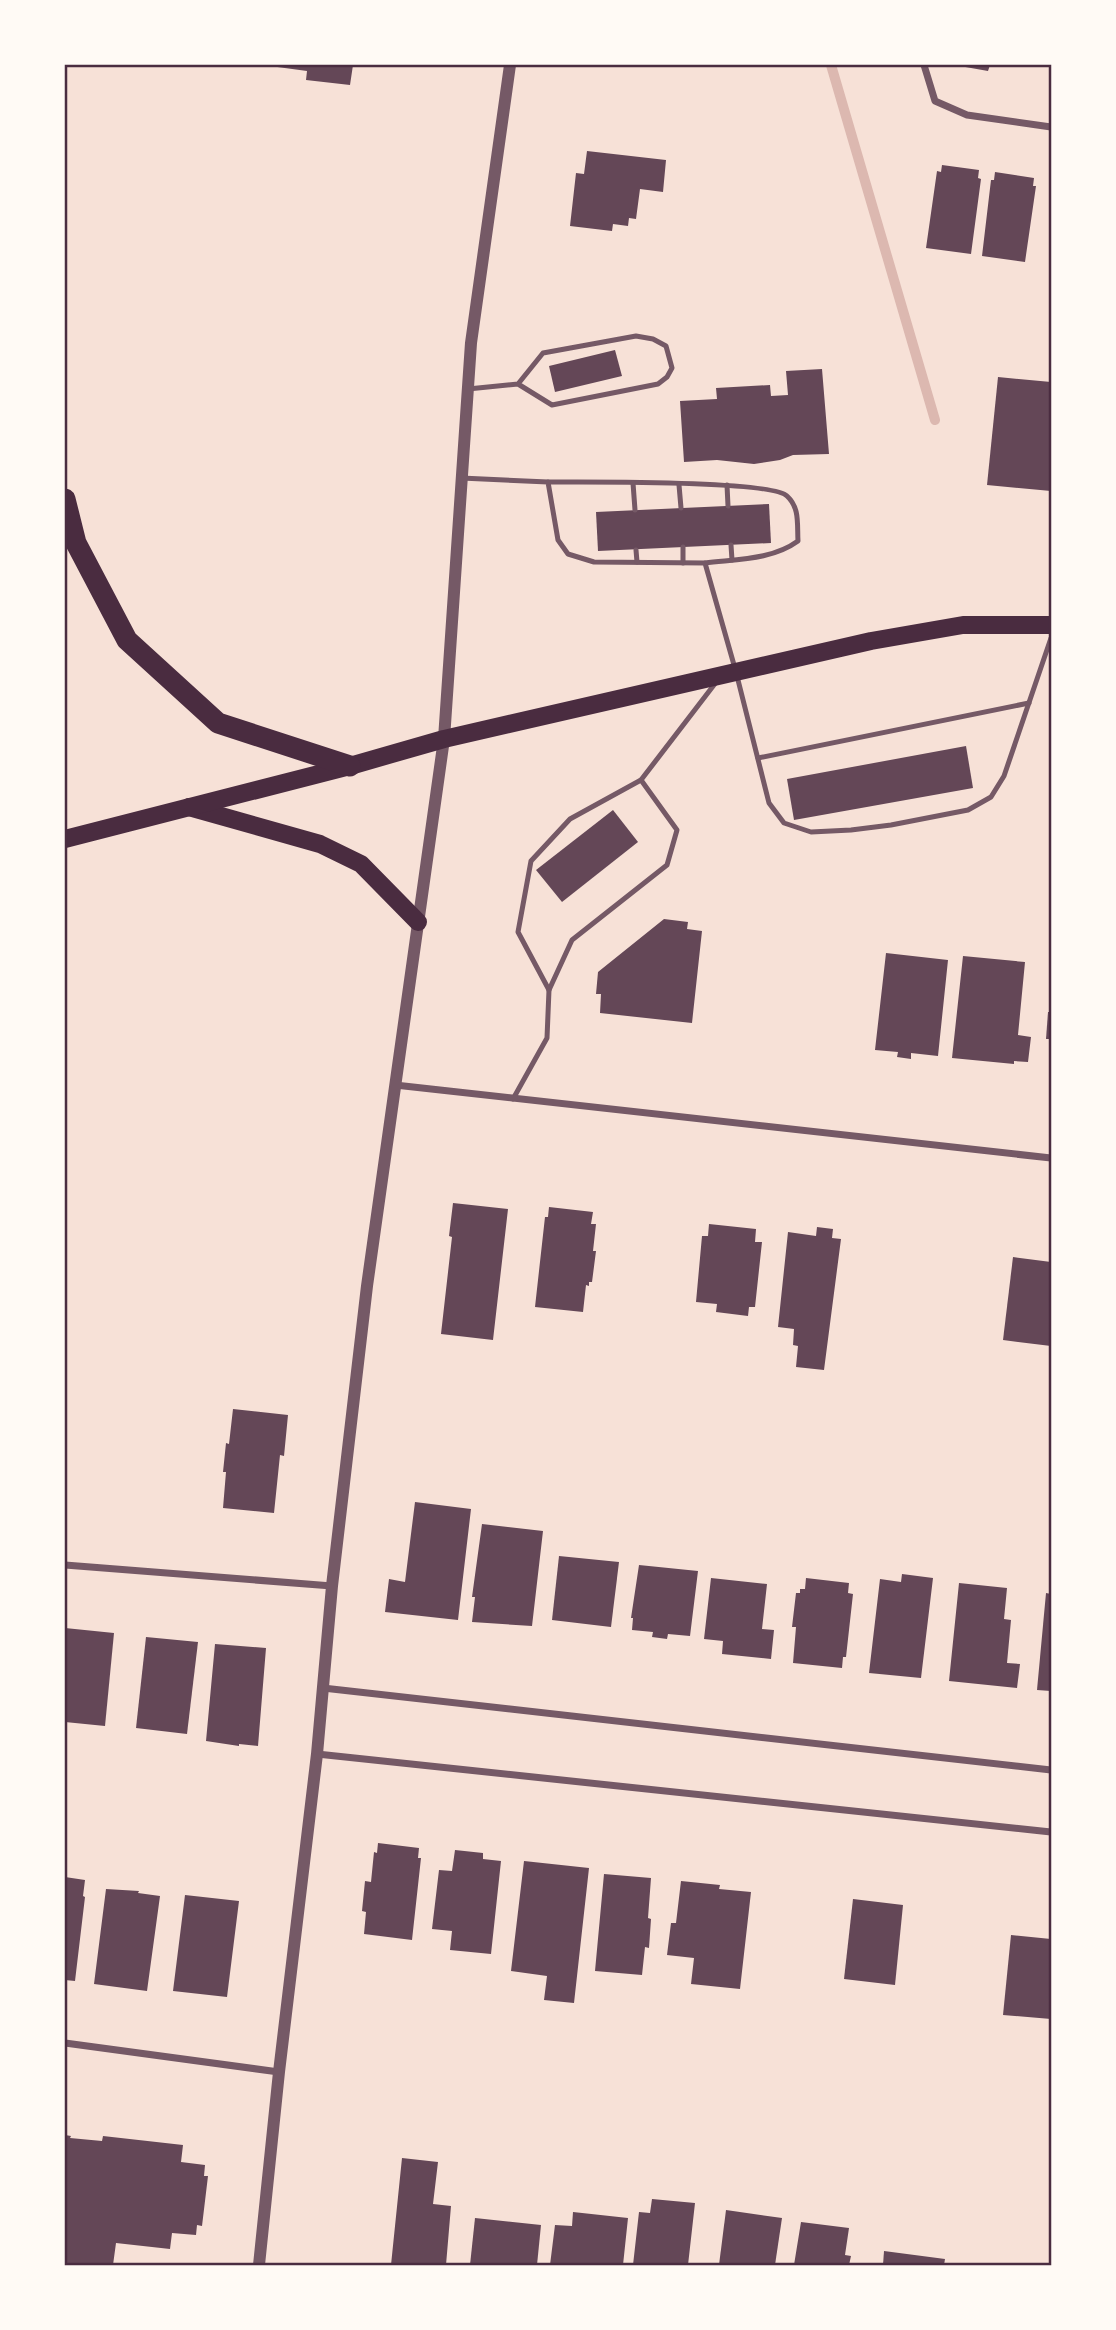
<svg xmlns="http://www.w3.org/2000/svg" width="1116" height="2330" font-family="'Golos Text',sans-serif">
  <rect width="100%" height="100%" fill="#f7e1d7"/>
  <g fill="none" stroke-linecap="round" stroke-linejoin="round">
    <!-- stream -->
    <polyline stroke="#dcb8b0" stroke-width="10" points="831,65 935,420"/>
  </g>
  <!-- building -->
  <g fill="#644757">
    <polygon points="270,65 353,65 350,85 306,80 307,71 270,66"/>
    <polygon points="954,65 990,65 988,71"/>
    <polygon points="587,151 666,160 663,192 640,189 636,219 629,218 628,226 613,224 612,231 570,226 576,173 584,174"/>
    <polygon points="942,165 979,170 978,178 981,179 971,254 926,248 937,171 941,172"/>
    <polygon points="995,172 1034,178 1033,186 1036,186 1025,262 982,256 991,180 994,180"/>
    <polygon points="615,350 622,376 555,392 549,366"/>
    <polygon points="822,369 829,454 793,455 780,460 754,464 717,460 684,462 680,401 717,399 716,388 770,385 771,396 788,395 786,371"/>
    <polygon points="998,377 1051,382 1051,491 987,485"/>
    <polygon points="769,504 771,543 598,551 596,512"/>
    <polygon points="966,746 973,788 794,820 787,779"/>
    <polygon points="613,810 638,842 562,902 536,870"/>
    <polygon points="664,919 688,922 687,929 702,931 692,1023 600,1013 601,994 596,994 598,972"/>
    <polygon points="886,953 948,960 938,1056 911,1053 911,1059 897,1057 898,1052 875,1050"/>
    <polygon points="963,956 1025,962 1018,1035 1031,1037 1028,1062 1014,1061 1014,1064 952,1058"/>
    <polygon points="1048,1012 1051,1012 1051,1039 1046,1039"/>
    <polygon points="453,1203 508,1209 493,1340 441,1334 452,1237 449,1236"/>
    <polygon points="549,1207 593,1212 591,1224 596,1224 593,1251 596,1251 592,1282 589,1282 589,1286 586,1285 583,1312 535,1307 545,1217 548,1217"/>
    <polygon points="709,1224 756,1229 755,1242 762,1242 755,1307 749,1307 748,1316 716,1312 717,1304 696,1302 702,1236 708,1236"/>
    <polygon points="817,1227 833,1229 832,1238 841,1239 824,1370 796,1367 798,1346 793,1345 794,1329 778,1327 788,1232 816,1236"/>
    <polygon points="1013,1257 1051,1262 1051,1346 1003,1340"/>
    <polygon points="233,1409 288,1415 284,1456 280,1455 274,1513 223,1508 226,1472 223,1472 226,1443 229,1444"/>
    <polygon points="415,1502 471,1509 458,1620 385,1612 389,1579 405,1582"/>
    <polygon points="482,1524 543,1531 532,1626 472,1622 475,1597 472,1597"/>
    <polygon points="559,1556 619,1562 611,1627 552,1620"/>
    <polygon points="639,1565 698,1571 690,1636 668,1634 667,1639 652,1637 653,1632 632,1630 633,1618 631,1618"/>
    <polygon points="902,1574 933,1578 921,1678 869,1673 880,1579 901,1582"/>
    <polygon points="711,1578 767,1584 762,1629 774,1630 771,1659 722,1654 723,1641 704,1639"/>
    <polygon points="806,1578 849,1583 848,1593 853,1594 846,1657 843,1657 842,1668 793,1663 796,1627 792,1627 796,1593 800,1593 800,1589 805,1589"/>
    <polygon points="959,1583 1007,1588 1004,1619 1011,1620 1007,1663 1020,1664 1017,1688 949,1681"/>
    <polygon points="1046,1593 1051,1594 1051,1691 1037,1690"/>
    <polygon points="65,1628 114,1633 105,1726 65,1722"/>
    <polygon points="146,1637 198,1642 187,1734 136,1728"/>
    <polygon points="215,1644 266,1648 258,1746 239,1744 239,1746 206,1741"/>
    <polygon points="378,1843 419,1848 418,1858 421,1858 412,1940 364,1934 366,1912 362,1911 365,1881 371,1882 374,1852 377,1853"/>
    <polygon points="455,1850 483,1853 483,1859 501,1861 491,1954 450,1950 452,1931 432,1929 439,1870 452,1871"/>
    <polygon points="524,1861 589,1868 574,2003 544,2000 547,1976 511,1971"/>
    <polygon points="604,1874 651,1878 648,1918 651,1919 649,1948 645,1947 642,1975 595,1971"/>
    <polygon points="65,1877 85,1880 83,1896 85,1897 75,1981 65,1980"/>
    <polygon points="681,1881 720,1885 719,1889 751,1892 740,1989 691,1984 694,1958 667,1955 671,1923 676,1923"/>
    <polygon points="106,1889 139,1891 138,1893 160,1896 147,1991 94,1984"/>
    <polygon points="185,1895 239,1901 227,1997 173,1991"/>
    <polygon points="853,1899 903,1905 895,1985 844,1979"/>
    <polygon points="1011,1935 1051,1939 1051,2019 1003,2015"/>
    <polygon points="65,2135 71,2136 70,2138 102,2141 103,2136 183,2145 181,2162 205,2165 204,2176 208,2176 202,2226 197,2225 196,2235 172,2233 170,2249 116,2243 113,2265 65,2265"/>
    <polygon points="402,2158 438,2162 433,2204 451,2206 446,2265 391,2265"/>
    <polygon points="652,2199 695,2203 688,2265 633,2265 639,2212 650,2213"/>
    <polygon points="726,2210 782,2218 775,2265 719,2265"/>
    <polygon points="573,2212 628,2218 623,2265 550,2265 555,2225 572,2226"/>
    <polygon points="475,2218 541,2225 537,2265 470,2265"/>
    <polygon points="801,2222 849,2228 845,2255 851,2256 849,2265 794,2265"/>
    <polygon points="884,2251 945,2259 944,2265 883,2265"/>
  </g>
  <g fill="none" stroke-linecap="round" stroke-linejoin="round">
    <!-- service -->
    <g stroke="#755966" stroke-width="5">
      <polyline points="468,389 518,384 552,405 658,384 667,377 672,368 666,346 653,339 636,336 543,353 518,384"/>
      <polyline points="461,478 548,482 558,540 568,554 594,562 705,563 736,672 769,803 784,823 811,832 851,830 891,825 968,810 991,797 1004,776 1051,638"/>
      <path d="M548 482C582 482 771 480 787 496 800 508 797 524 798 541 772 560 737 559 705 563"/>
      <polyline points="633,483 635,510"/>
      <polyline points="679,485 681,508"/>
      <polyline points="727,485 728,506"/>
      <polyline points="731,545 732,560"/>
      <polyline points="683,547 683,563"/>
      <polyline points="636,550 637,562"/>
      <polyline points="758,758 1029,703"/>
      <polyline points="549,990 572,940 667,865 677,830 641,780"/>
      <polyline points="513,1099 547,1038 549,990 518,932 531,861 570,819 641,780 717,681"/>
    </g>
    <!-- minor -->
    <g stroke="#755966" stroke-width="7">
      <polyline points="924,65 935,101 967,115 1051,127"/>
      <polyline points="395,1085 1051,1158"/>
      <polyline points="65,1565 332,1586"/>
      <polyline points="323,1688 1051,1770"/>
      <polyline points="317,1754 1051,1832"/>
      <polyline points="65,2043 279,2072"/>
    </g>
    <!-- tertiary -->
    <polyline stroke="#755966" stroke-width="12" points="259,2265 279,2072 317,1754 332,1586 367,1286 444,739 471,343 510,65"/>
    <!-- primary -->
    <g stroke="#4a2c40" stroke-width="18">
      <polyline points="189,807 320,844 361,864 418,922"/>
      <polyline points="65,839 350,766 444,739 871,641 963,625 1051,625"/>
    </g>
    <!-- motorway -->
    <polyline stroke="#4a2c40" stroke-width="21" points="65,499 76,543 127,640 218,723 350,766"/>
  </g>
  <!-- border -->
  <rect width="1116" height="2330" fill="none" stroke="#fffaf5" stroke-width="133"/>
  <rect x="66" y="66" width="984" height="2198" fill="none" stroke="#4a2c40" stroke-width="2.5"/>
</svg>
